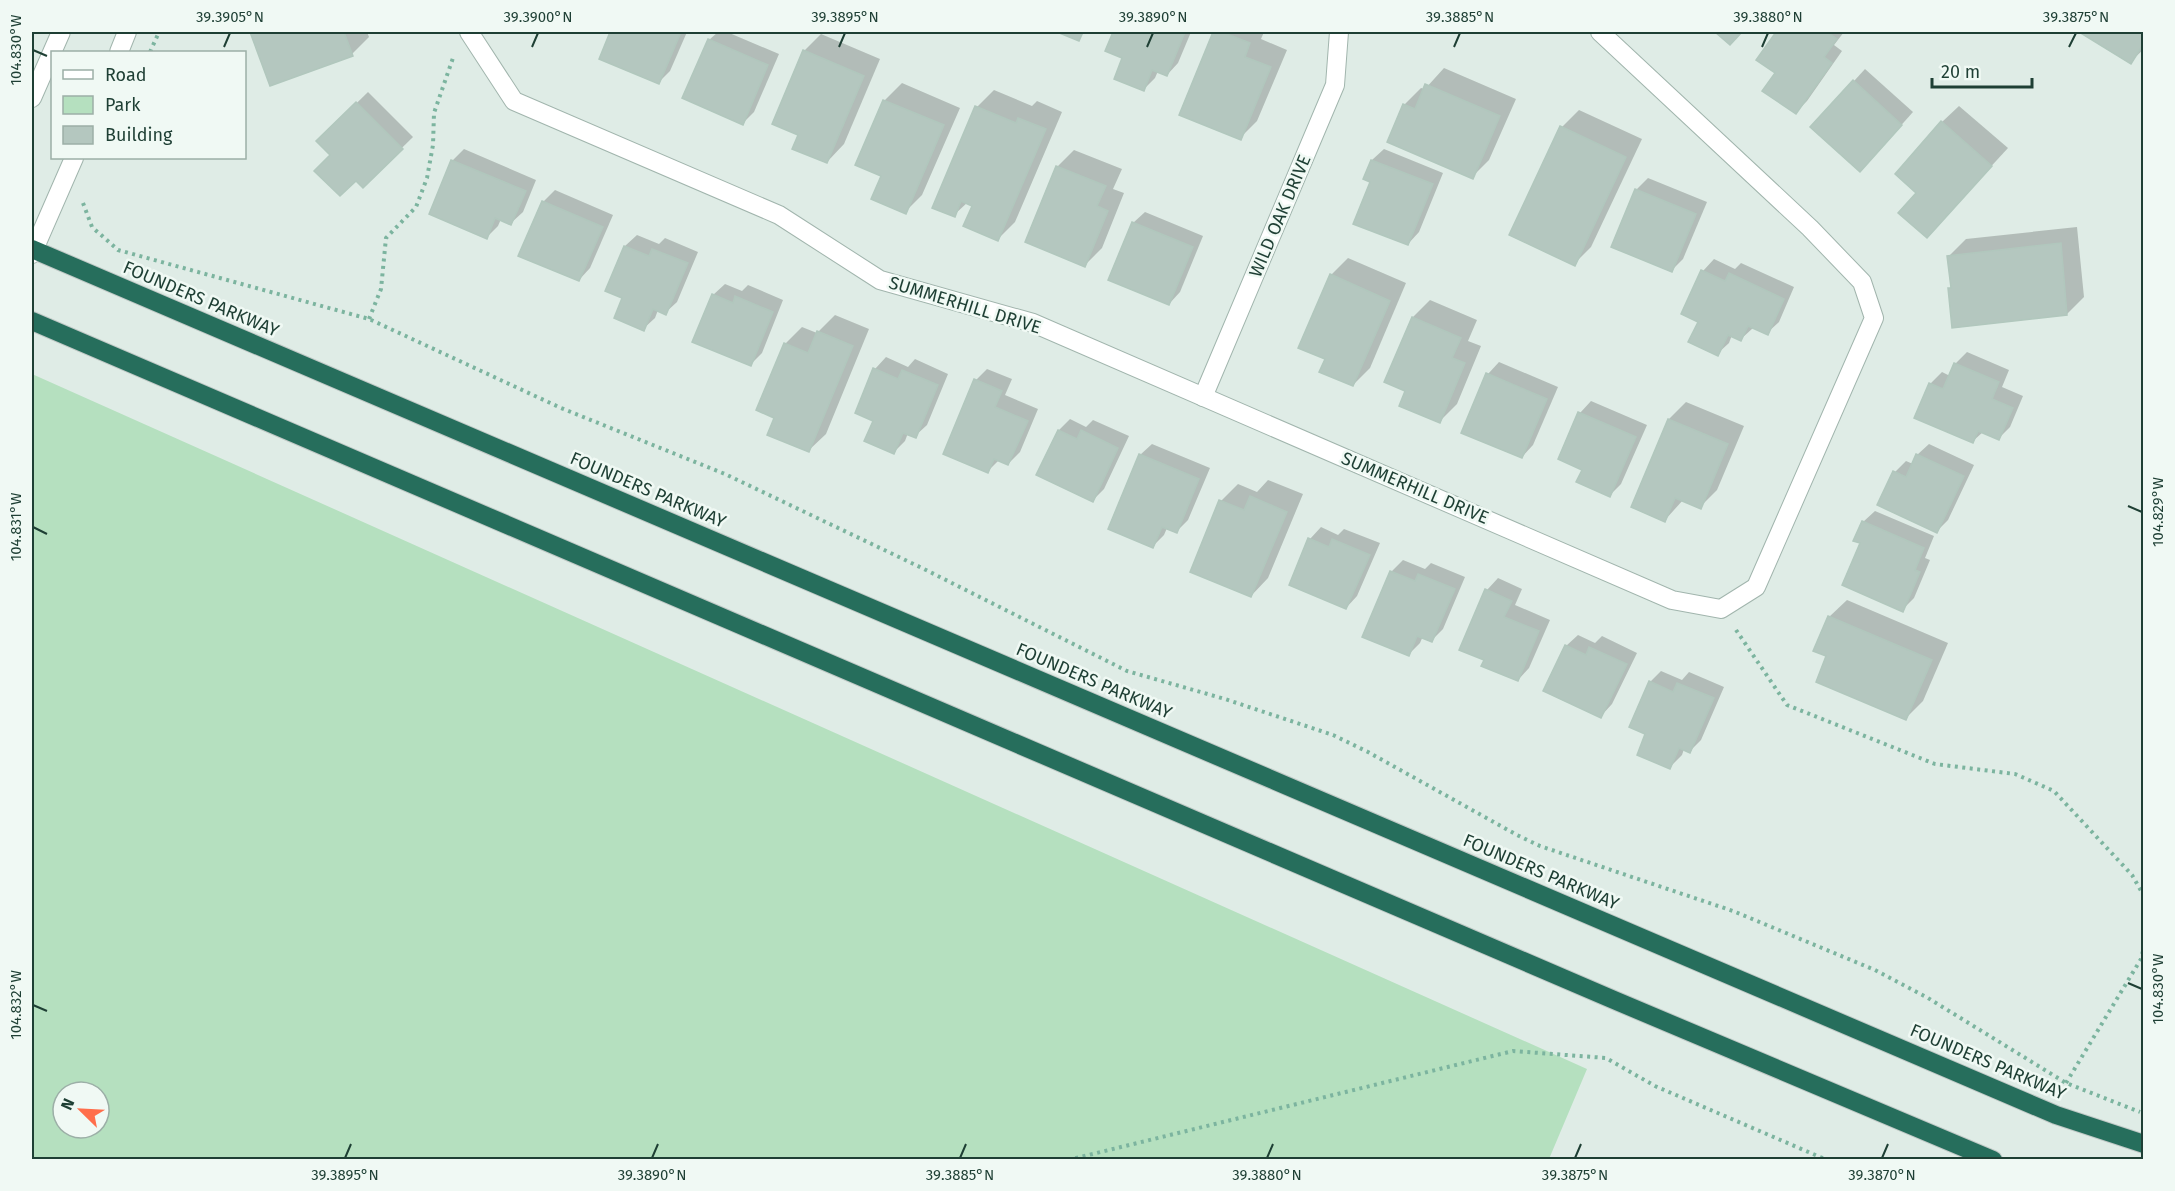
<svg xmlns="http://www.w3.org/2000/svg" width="2175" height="1191" font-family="'Fira Sans',sans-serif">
  <rect width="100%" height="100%" fill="#dfece6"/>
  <!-- green -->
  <path fill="#b5e0bf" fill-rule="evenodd" d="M32 374 1587 1069 1549 1159H32ZM63 1092H99V1128H63Z"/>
  <!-- shadow -->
  <g fill="#0003">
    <polygon points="252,32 367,32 369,37 352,54 271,84"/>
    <polygon points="612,32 687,32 670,71 659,82 600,58"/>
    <polygon points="718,32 727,32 779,54 754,112 743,123 709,40"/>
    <polygon points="1115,32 1191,32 1178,63 1167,75 1158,71 1155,78 1143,90 1124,57 1107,51"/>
    <polygon points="1215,32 1264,32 1261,39 1287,50 1257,121 1240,138 1181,114"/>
    <polygon points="1778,32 1844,32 1834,45 1842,51 1807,101 1796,112 1777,73 1758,60"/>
    <polygon points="2082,32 2144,32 2144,49 2130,62"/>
    <polygon points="821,34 880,59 844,144 827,162 800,134 804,51"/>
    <polygon points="1444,68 1516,99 1489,160 1472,177 1404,105 1421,88 1425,89"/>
    <polygon points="1865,69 1913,112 1871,159 1812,127"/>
    <polygon points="902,83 960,108 922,195 905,212 883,175 857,165 885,100"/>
    <polygon points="994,90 1032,106 1037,101 1062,112 1015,222 998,239 974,205 968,202 954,215 977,107"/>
    <polygon points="368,92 413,137 363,186 318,141"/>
    <polygon points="1959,106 2008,148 1927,236 1918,193 1942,122"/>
    <polygon points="1579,110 1642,139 1591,247 1574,264 1562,127"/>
    <polygon points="464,149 536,180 523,212 511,223 501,219 498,226 487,237 430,213 453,160"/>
    <polygon points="1384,149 1443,173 1419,232 1408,244 1372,181 1365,178 1372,160"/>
    <polygon points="1074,150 1122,169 1113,189 1124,193 1102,248 1085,265 1057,167"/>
    <polygon points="1648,178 1707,202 1683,259 1672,270 1613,246 1637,189"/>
    <polygon points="555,190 613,215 590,268 579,280 543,202"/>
    <polygon points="1145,212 1203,236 1180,292 1169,304 1133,223"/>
    <polygon points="2077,227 2084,297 2067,314 1949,289 1952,286 1949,256 1966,239"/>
    <polygon points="637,235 659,244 665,238 698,252 677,302 665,313 658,310 655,318 643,329 624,297 607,290 625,246"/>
    <polygon points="1348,258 1406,283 1370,368 1353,385 1327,358 1331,275"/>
    <polygon points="1714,259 1735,269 1741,263 1794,287 1779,322 1767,333 1753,328 1741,339 1732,335 1729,343 1717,354 1700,322 1703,271"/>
    <polygon points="725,284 742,291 748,285 783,300 762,353 750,365 713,295"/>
    <polygon points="1430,300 1477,320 1468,341 1481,346 1457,404 1440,421 1407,391 1413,317"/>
    <polygon points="835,315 869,329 826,434 808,451 776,417 785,344 802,327 817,333"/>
    <polygon points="1967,352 2009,370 2002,387 2023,396 2010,427 1998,439 1983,432 1973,441 1930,384 1942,372 1950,376 1955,364"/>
    <polygon points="886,357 908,367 915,359 948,374 927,425 915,436 908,433 905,441 894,452 874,420 875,369"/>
    <polygon points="1499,362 1558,387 1533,445 1522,457 1463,432 1488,374"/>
    <polygon points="987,369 1012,379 1005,395 1038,409 1020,452 1008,464 999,460 988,471 976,380"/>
    <polygon points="1591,401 1647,425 1621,484 1610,495 1584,469 1560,458 1580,413"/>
    <polygon points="1686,402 1744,426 1717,490 1700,507 1683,500 1665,520 1669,419"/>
    <polygon points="1070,419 1086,427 1093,420 1129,436 1104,489 1093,500 1038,474 1059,430"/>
    <polygon points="1152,444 1210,468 1188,520 1177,531 1167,528 1164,535 1153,546 1140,455"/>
    <polygon points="1929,444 1974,465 1948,520 1937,531 1895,472 1906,461 1913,464 1917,455"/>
    <polygon points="1268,480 1303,494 1268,578 1251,596 1221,501 1238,484 1257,492"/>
    <polygon points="1875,511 1934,536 1925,558 1930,560 1914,598 1902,610 1862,543 1863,522"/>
    <polygon points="1321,527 1338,535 1344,529 1380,543 1357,596 1346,608 1291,584 1310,539"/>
    <polygon points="1403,560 1425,569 1431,563 1465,577 1443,629 1432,640 1423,636 1420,643 1408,655 1391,572"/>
    <polygon points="1498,578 1522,589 1515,605 1550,620 1529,668 1518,680 1486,660 1487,590"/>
    <polygon points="1847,600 1948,643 1923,701 1906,718 1829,617"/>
    <polygon points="1578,635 1595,643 1602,636 1637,653 1612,704 1601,716 1566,646"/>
    <polygon points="1661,671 1682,680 1689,672 1724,687 1701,740 1690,751 1684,749 1682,755 1670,767 1647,733 1650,682"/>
  </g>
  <!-- building -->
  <g fill="#b4c7bf" stroke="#b1c7bd" stroke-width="1.5">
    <polygon points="250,32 344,32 353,56 270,86"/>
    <polygon points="610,32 681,32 659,84 599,59"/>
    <polygon points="1057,32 1083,32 1079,41"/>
    <polygon points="1113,32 1185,32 1167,76 1152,70 1144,91 1114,79 1122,58 1105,51"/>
    <polygon points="1213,32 1222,32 1250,43 1245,57 1271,67 1241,140 1179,115"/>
    <polygon points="1715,32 1742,32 1730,45"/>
    <polygon points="1776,32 1827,32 1837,39 1824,57 1832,63 1796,114 1762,91 1775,73 1756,60"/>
    <polygon points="2079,32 2144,32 2144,43 2131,64"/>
    <polygon points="708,39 768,65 743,125 682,98"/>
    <polygon points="803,50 864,76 827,163 792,149 798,135 772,124"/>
    <polygon points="1853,80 1902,125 1860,172 1810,127"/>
    <polygon points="1425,84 1500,116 1473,179 1387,142 1403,104 1415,109"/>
    <polygon points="883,100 944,125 906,214 871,199 881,176 855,165"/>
    <polygon points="356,102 403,149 363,188 356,181 340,196 314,171 330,155 316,141"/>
    <polygon points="975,106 1016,123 1018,118 1046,129 998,241 963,226 972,206 961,201 955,217 932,208"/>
    <polygon points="1941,121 1992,166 1927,238 1898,213 1916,193 1895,174"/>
    <polygon points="1560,126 1626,157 1575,266 1509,235"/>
    <polygon points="451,160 526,191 511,225 495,218 487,239 429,214"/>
    <polygon points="1371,160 1433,184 1408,245 1353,224 1370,182 1363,179"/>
    <polygon points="1056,166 1106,186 1097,206 1108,211 1085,267 1025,242"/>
    <polygon points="1635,189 1696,214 1672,272 1611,247"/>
    <polygon points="542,201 603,227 579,281 518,256"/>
    <polygon points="1132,222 1193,247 1169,305 1108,280"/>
    <polygon points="2061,243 2067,315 1952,328 1948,288 1951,288 1947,256"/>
    <polygon points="624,246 649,256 652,249 688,263 666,315 653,309 644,331 614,318 622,298 605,291"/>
    <polygon points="1701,270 1725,281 1729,273 1784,299 1768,335 1748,326 1741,341 1728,335 1718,356 1688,342 1698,322 1681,314"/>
    <polygon points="1330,274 1390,301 1353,386 1319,372 1325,359 1298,348"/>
    <polygon points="712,294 733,303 735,296 773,312 751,366 692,342"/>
    <polygon points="1412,317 1461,338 1452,358 1465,363 1440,423 1399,406 1405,391 1384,382"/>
    <polygon points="817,331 853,346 809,452 767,435 774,418 756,410 784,343 808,353"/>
    <polygon points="1954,363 1999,382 1992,399 2013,408 1999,440 1978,431 1973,443 1914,418 1929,383 1943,389"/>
    <polygon points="873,368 898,379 902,370 938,385 916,438 903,433 894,454 864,441 873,421 855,413"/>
    <polygon points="1486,373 1547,399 1522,458 1461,433"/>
    <polygon points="974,379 1002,391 995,407 1028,421 1008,465 994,459 988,473 943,454"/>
    <polygon points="1578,412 1636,437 1610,497 1576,482 1582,470 1558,459"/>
    <polygon points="1668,419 1728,444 1701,509 1675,498 1665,522 1631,507"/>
    <polygon points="1058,430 1077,439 1081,430 1118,448 1093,502 1036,475"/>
    <polygon points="1139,454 1199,479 1177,533 1162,527 1153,548 1108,529"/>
    <polygon points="1916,454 1964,476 1937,533 1877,505 1893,471 1906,477"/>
    <polygon points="1250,496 1287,512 1251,597 1190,572 1219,500 1244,510"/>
    <polygon points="1862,521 1924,548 1915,570 1920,572 1903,612 1842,585 1860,543 1853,541"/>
    <polygon points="1308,538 1329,547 1332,539 1370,555 1346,609 1289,585"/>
    <polygon points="1390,571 1415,581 1418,574 1455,589 1432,642 1417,636 1409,656 1362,637"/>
    <polygon points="1485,589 1512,601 1504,617 1539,631 1518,681 1481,666 1484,660 1459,650"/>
    <polygon points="1828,616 1932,660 1906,720 1816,682 1826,656 1813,651"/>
    <polygon points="1565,645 1586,655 1589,647 1627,664 1601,718 1543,691"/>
    <polygon points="1649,681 1673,692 1677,683 1714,698 1690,753 1679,748 1670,769 1637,755 1645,734 1629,727"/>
  </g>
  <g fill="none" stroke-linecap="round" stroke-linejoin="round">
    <!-- minor casing -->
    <g stroke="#a1b5ad" stroke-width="20">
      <g id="minor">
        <polyline points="469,32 514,101 779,215 880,280 1033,323 1672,600 1721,609 1756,587 1874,318 1862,282 1810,228 1600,32"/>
        <polyline points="119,52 127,32"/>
        <polyline points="32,98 61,32"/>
        <polyline points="32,254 74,158"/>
        <polyline points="1203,397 1335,85 1339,32"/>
      </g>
    </g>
    <!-- highway casing -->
    <g stroke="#c0c9c6" stroke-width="20">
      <g id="highway">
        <polyline points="32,249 2056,1115 2144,1144"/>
        <polyline points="32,321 1614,1000 1993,1160"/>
      </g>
    </g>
    <!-- path -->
    <g stroke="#7cb49f" stroke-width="4" stroke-dasharray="3 4.5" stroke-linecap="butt">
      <polyline points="150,52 159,32"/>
      <polyline points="83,203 92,227 118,250 369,319 561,408 725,474 922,568 1127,671 1225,699 1333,735 1368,752 1517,835 1540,846 1733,911 1875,970 1928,998 2066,1083 2140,1112"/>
      <polyline points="369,319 381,289 386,238 416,207 427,178 433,145 434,113 454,55"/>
      <polyline points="1736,630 1787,705 1935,764 2015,774 2054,791 2132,875 2144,896"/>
      <polyline points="2066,1083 2141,959 2144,947"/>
      <polyline points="1068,1160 1513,1051 1606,1058 1655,1086 1827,1160"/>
    </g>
    <!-- minor -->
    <use href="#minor" stroke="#fff" stroke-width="18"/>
    <!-- highway -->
    <use href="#highway" stroke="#266e5c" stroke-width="18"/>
  </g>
  <!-- ticks -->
  <path fill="none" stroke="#1e3f34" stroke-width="2" d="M224 47 230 33M532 47 538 33M839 47 845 33M1147 47 1153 33M1454 47 1460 33M1762 47 1768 33M2069 47 2076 33M33 50 47 56M2128 506 2142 512M33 527 47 534M2128 983 2142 989M33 1005 47 1011M345 1158 351 1144M652 1158 658 1144M960 1158 966 1144M1267 1158 1273 1144M1575 1158 1581 1144M1882 1158 1888 1144"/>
  <g text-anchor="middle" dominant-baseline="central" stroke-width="5" stroke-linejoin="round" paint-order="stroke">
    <!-- street labels -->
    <g font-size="18" fill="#1e3f34" stroke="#f0f9f4">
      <text transform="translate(1280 216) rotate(-67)">WILD OAK DRIVE</text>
      <text transform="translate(201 299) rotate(23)">FOUNDERS PARKWAY</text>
      <text transform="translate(965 305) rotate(17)">SUMMERHILL DRIVE</text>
      <text transform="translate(1415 488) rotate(23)">SUMMERHILL DRIVE</text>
      <text transform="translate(648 490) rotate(23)">FOUNDERS PARKWAY</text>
      <text transform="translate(1094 681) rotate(23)">FOUNDERS PARKWAY</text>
      <text transform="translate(1541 872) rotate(23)">FOUNDERS PARKWAY</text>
      <text transform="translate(1988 1062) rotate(23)">FOUNDERS PARKWAY</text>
    </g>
  </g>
  <!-- border -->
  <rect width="2175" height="1191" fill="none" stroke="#f0f9f4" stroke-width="66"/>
  <!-- legend -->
  <rect x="51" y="51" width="195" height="108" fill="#f0f9f4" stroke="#9cafa7" stroke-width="1.5"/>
  <rect x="63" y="70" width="30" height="9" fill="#ffffff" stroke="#9cafa7" stroke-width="1.5"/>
  <text x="105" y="81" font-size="18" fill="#1e3f34">Road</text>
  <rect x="63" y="96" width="30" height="18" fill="#b5e0bf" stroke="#9cafa7" stroke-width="1.5"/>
  <text x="105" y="111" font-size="18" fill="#1e3f34">Park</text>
  <rect x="63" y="126" width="30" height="18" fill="#b4c7bf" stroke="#9cafa7" stroke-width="1.5"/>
  <text x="105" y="141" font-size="18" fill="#1e3f34">Building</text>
  <!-- north arrow -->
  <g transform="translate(81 1110) rotate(294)"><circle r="28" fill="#f0f9f4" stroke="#9cafa7" stroke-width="1.5"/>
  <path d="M0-4.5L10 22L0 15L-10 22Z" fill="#ff6e4b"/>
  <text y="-9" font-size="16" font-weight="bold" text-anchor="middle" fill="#1e3f34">N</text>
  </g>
  <!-- scale -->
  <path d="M1932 78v9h100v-9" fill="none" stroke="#1e3f34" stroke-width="3"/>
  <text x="1941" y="78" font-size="18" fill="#1e3f34" stroke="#f0f9f4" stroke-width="4.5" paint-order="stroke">20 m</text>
  <rect x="33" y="33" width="2109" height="1125" fill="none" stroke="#1e3f34" stroke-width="2"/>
  <g font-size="15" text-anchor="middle" fill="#1e3f34">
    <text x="230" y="22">39.3905°N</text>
    <text x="538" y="22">39.3900°N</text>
    <text x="845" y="22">39.3895°N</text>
    <text x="1153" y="22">39.3890°N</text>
    <text x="1460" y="22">39.3885°N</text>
    <text x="1768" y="22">39.3880°N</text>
    <text x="2076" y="22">39.3875°N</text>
    <text transform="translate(16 50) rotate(-90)" y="5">104.830°W</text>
    <text transform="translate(2158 512) rotate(-90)" y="5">104.829°W</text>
    <text transform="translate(16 527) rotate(-90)" y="5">104.831°W</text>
    <text transform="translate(2158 989) rotate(-90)" y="5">104.830°W</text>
    <text transform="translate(16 1005) rotate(-90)" y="5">104.832°W</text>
    <text x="345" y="1180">39.3895°N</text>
    <text x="652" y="1180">39.3890°N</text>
    <text x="960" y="1180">39.3885°N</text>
    <text x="1267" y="1180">39.3880°N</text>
    <text x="1575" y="1180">39.3875°N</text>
    <text x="1882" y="1180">39.3870°N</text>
  </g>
</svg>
